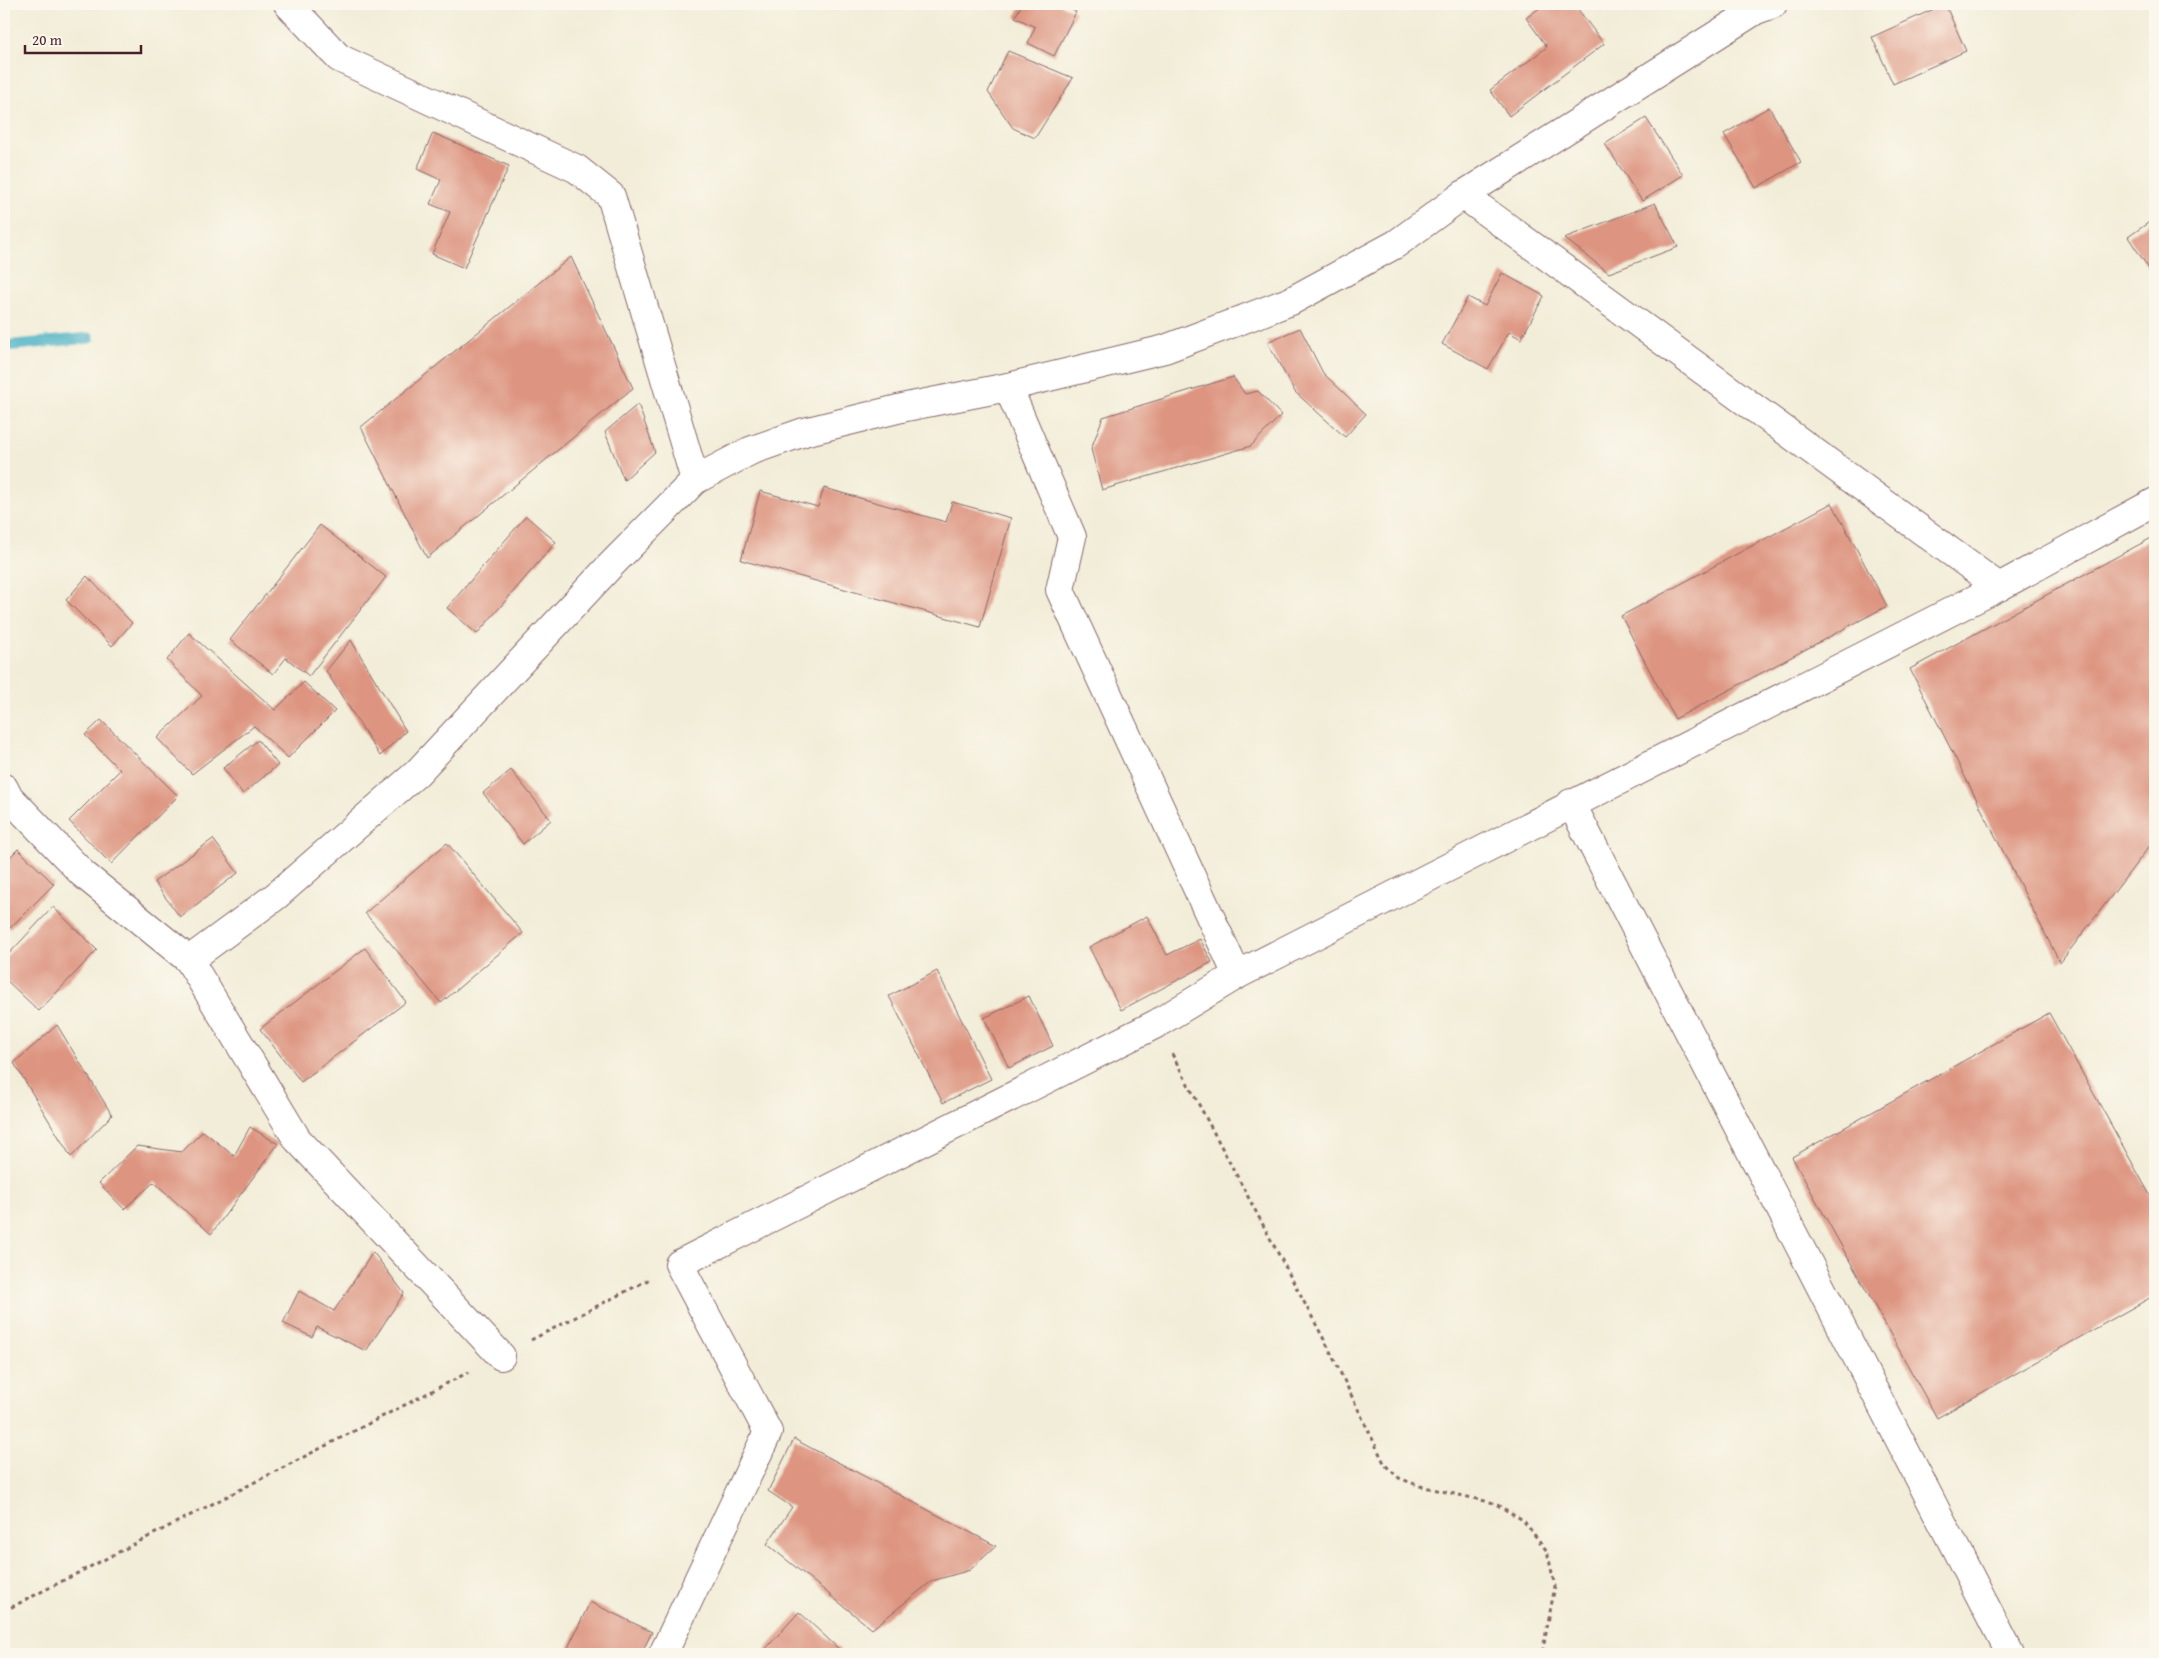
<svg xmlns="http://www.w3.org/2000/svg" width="2159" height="1658" font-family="'Gentium Book Plus',serif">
  <rect width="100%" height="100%" fill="#fbf7ec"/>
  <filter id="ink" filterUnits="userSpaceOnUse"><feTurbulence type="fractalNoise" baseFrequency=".02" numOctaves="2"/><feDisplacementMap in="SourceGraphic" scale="10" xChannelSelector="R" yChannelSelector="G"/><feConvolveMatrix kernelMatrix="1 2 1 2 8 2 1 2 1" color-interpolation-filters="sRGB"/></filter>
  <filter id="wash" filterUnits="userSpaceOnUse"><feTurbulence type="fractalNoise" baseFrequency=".0096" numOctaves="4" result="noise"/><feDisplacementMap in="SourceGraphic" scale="20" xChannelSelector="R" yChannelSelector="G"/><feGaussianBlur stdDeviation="1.12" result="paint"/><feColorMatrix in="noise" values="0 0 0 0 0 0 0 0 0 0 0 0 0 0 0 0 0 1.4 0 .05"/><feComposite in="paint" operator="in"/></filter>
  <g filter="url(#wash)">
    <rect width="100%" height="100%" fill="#f2edd8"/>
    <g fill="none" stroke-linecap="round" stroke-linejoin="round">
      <!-- stream -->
      <polyline stroke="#44afc3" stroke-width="11" points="4,346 89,338"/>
    </g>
    <g id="blocks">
      <!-- building -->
      <g fill="#dd9480">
        <polygon points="1022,4 1059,4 1076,12 1054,56 1028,43 1035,27 1015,17"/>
        <polygon points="1545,4 1574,4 1604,44 1509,116 1490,90 1547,47 1526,18"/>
        <polygon points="1945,4 1966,51 1893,84 1872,37"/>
        <polygon points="1008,51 1073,78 1035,138 1013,128 988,92"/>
        <polygon points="1769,107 1801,162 1756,188 1724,134"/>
        <polygon points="1646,118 1683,175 1642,201 1605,144"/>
        <polygon points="433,133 509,166 464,268 432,254 450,212 430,204 441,180 417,169"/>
        <polygon points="1655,203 1678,247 1609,273 1564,238"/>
        <polygon points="2155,218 2155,278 2128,237"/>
        <polygon points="571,257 633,388 427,558 361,427"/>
        <polygon points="1502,273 1544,296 1521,339 1509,332 1488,369 1442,344 1468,297 1485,306"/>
        <polygon points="1300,328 1323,373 1366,414 1345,437 1295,392 1267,342"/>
        <polygon points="1233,377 1245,394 1258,391 1281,415 1251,446 1102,490 1091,449 1103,417"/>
        <polygon points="638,404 655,452 624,480 605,432"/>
        <polygon points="824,488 946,522 952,502 1011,518 980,627 741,560 760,491 818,507"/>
        <polygon points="1832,503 1887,606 1675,719 1621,616"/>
        <polygon points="526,516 556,542 477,634 447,608"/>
        <polygon points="320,525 386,577 309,676 286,658 273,674 230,640"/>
        <polygon points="2155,536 2155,839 2060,963 1910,669"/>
        <polygon points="87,576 132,623 112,646 66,600"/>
        <polygon points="189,633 275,710 304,682 335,711 288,758 254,726 192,774 157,738 202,696 167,660"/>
        <polygon points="351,640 406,731 380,756 326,671"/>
        <polygon points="101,720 178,796 111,864 69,821 120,770 85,735"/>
        <polygon points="258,740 278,765 243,794 223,768"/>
        <polygon points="511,770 551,820 523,844 483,793"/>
        <polygon points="213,839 238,873 180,917 154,882"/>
        <polygon points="447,843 523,933 441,1003 365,913"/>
        <polygon points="18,849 54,884 10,928 4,922 4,863"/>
        <polygon points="53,907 97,950 39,1011 4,978 4,959"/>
        <polygon points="1147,916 1167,955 1200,939 1212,962 1121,1010 1089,947"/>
        <polygon points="365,948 406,1002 301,1082 260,1029"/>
        <polygon points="937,971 991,1079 943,1103 889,996"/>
        <polygon points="1029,996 1053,1046 1009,1068 984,1018"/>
        <polygon points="2049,1013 2155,1204 2155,1295 1937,1418 1792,1157"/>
        <polygon points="57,1025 112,1115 71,1157 14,1063"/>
        <polygon points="250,1127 278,1144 211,1234 154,1182 124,1209 99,1183 137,1146 182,1152 203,1131 234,1156"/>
        <polygon points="373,1252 404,1293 366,1351 317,1327 312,1337 283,1323 299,1291 334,1311"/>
        <polygon points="794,1439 996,1546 970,1570 932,1581 872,1629 767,1544 792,1507 768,1491"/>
        <polygon points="590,1602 652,1632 641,1654 565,1654"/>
        <polygon points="799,1612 840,1650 836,1654 761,1654"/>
      </g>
    </g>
  </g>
  <g filter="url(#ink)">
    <use href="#blocks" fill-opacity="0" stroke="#856768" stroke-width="1"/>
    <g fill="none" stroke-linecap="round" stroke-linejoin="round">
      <!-- street casing -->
      <g stroke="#856768" stroke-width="30">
        <g id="street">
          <polyline points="288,4 339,58 577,169 611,196 695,480"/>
          <polyline points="1463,195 1999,587"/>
          <polyline points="1008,387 1072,537 1060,590 1237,975"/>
          <polyline points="4,788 8,796 83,874 189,960 297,1139 501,1356"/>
          <polyline points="1571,803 2010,1654"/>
          <polyline points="189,960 276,896 417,773 610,566 695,480 750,451 804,432 906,407 1008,387 1165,349 1291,301 1396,244 1463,195 1756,10 1773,4"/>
          <polyline points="663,1654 768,1432 679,1264 1156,1024 1237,975 1999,587 2155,502"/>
        </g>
      </g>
      <!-- path -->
      <g stroke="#856768" stroke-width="3" stroke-dasharray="4 4" stroke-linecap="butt">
        <polyline points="1172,1054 1328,1347 1385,1465 1399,1478 1420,1486 1494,1503 1523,1520 1547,1551 1555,1586 1542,1654"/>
        <polyline points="531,1340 650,1279"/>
        <polyline points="4,1611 469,1372"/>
      </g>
      <!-- street -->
      <use href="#street" stroke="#fff" stroke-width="28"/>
    </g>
  </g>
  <!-- margin -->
  <rect width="2159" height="1658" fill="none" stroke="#fbf7ec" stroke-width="20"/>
  <!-- scale -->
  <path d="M25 45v8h116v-8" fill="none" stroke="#4a1f2b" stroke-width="2.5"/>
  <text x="32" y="45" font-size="15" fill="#4a1f2b" stroke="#fbf7ec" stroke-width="4" paint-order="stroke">20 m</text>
</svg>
